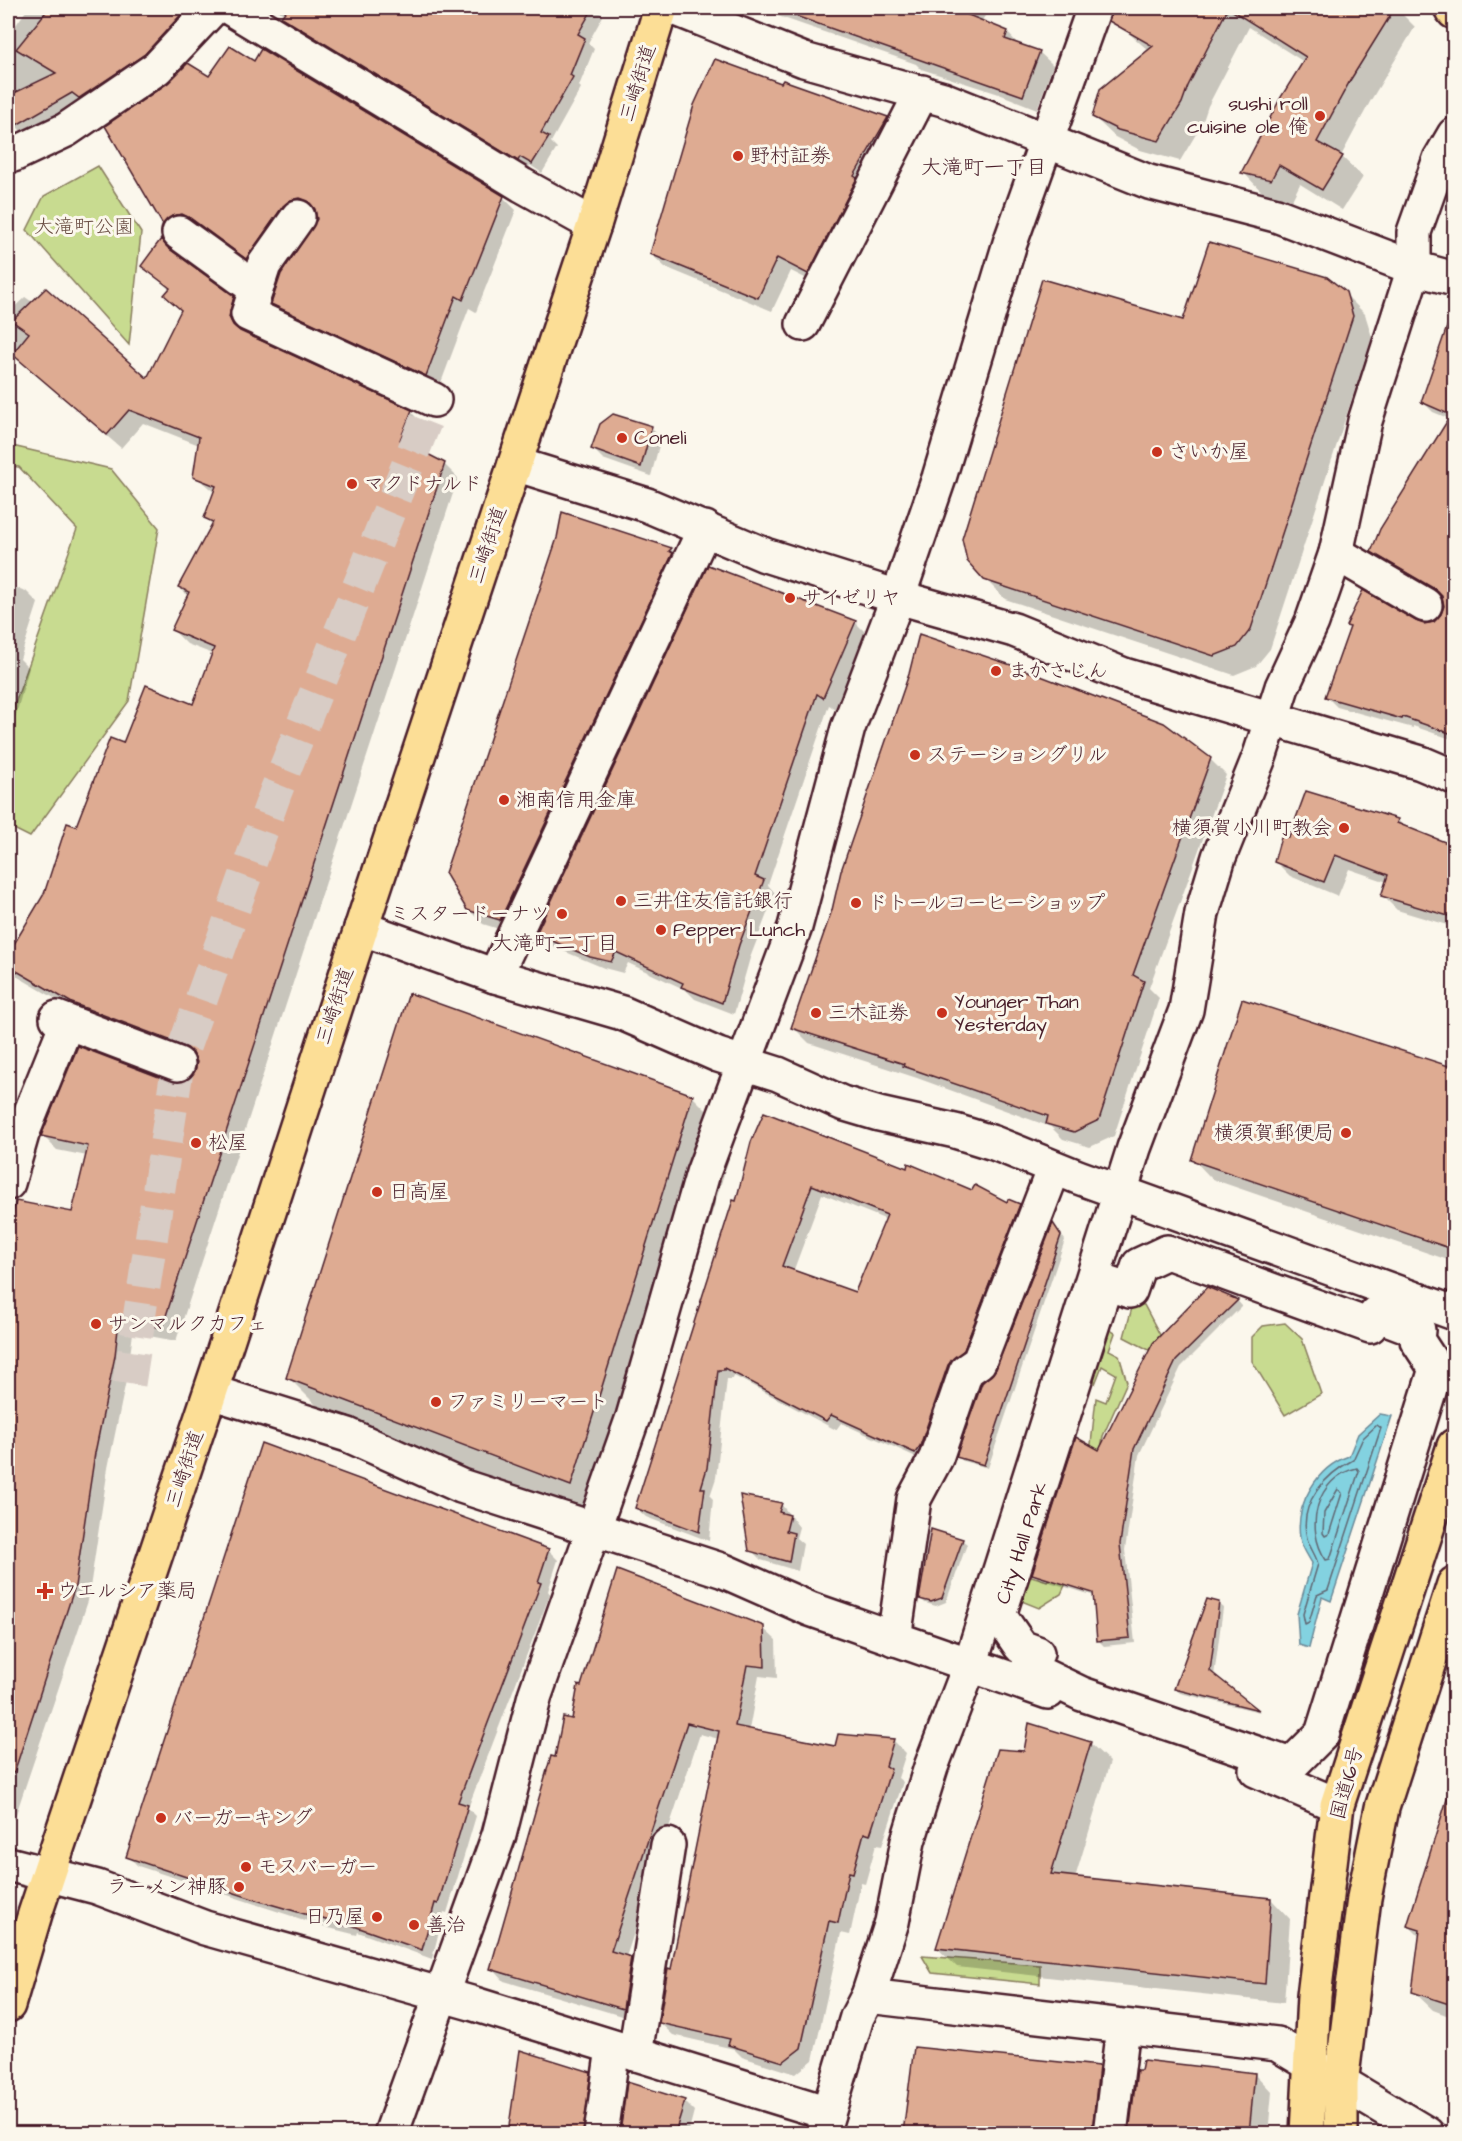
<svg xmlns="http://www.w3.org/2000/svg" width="1462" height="2141" font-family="'Architects Daughter','Klee One',sans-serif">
  <rect width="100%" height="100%" fill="#fbf7ec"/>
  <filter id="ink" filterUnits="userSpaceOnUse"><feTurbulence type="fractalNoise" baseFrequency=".0167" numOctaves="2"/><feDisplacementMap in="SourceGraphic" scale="12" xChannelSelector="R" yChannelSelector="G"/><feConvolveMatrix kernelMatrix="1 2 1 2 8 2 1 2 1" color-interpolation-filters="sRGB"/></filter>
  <g filter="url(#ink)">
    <!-- green -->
    <g fill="#c8db90" stroke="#897d5e" stroke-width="1.5">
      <polygon points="98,166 141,233 129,345 27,230 44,196"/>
      <polygon points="8,445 111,469 159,528 129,701 30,837 8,826 8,723 77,529 19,467 8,466"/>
      <polygon points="1133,1304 1144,1305 1160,1335 1149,1350 1124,1337"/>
      <polygon points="1285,1323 1302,1339 1321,1394 1285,1415 1252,1361 1252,1337 1263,1326"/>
      <polygon points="1102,1325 1115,1333 1109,1350 1119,1355 1127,1382 1103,1436 1084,1563 1073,1568 1061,1594 1039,1608 1009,1596 1022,1573 1047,1581 1049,1579 1091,1444 1096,1398 1106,1402 1116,1374 1102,1366 1095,1384 1090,1347"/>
      <polygon points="922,1956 1040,1965 1040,1984 932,1973"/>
    </g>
    <!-- water -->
    <path fill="#83d2e0" stroke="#6c8a98" stroke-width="1.5" d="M1380 1414 1392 1416 1331 1601 1322 1597 1309 1648 1299 1645 1297 1614 1312 1563C1308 1556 1301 1546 1300 1538 1295 1504 1317 1467 1349 1456L1358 1434Z"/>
    <!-- shadow -->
    <g fill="#0003" fill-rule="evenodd">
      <polygon points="28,8 203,8 154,63 25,135 16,126 8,109 8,36"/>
      <polygon points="274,8 595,8 603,16 588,43 594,49 579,86 581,88 551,142 557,148 542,173 530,165 528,169 293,27 283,17 285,15"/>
      <polygon points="755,8 976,8 985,16 981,22 1007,32 1020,46 1039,52 1053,65 1037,109 999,94 921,69 916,64"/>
      <polygon points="1131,8 1396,8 1415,27 1371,100 1341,156 1363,177 1342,210 1300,184 1292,200 1263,193 1243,172 1304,62 1249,27 1208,106 1202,124 1180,161 1140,150 1115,137 1094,117 1149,51 1123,28"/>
      <polygon points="209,78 503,197 516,210 476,312 469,308 439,388 286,317 273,304 318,218 317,212 304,212 260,271 204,230 196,227 177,236 164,224"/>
      <polygon points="784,81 887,119 900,132 821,286 791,271 772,311 665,267 651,254"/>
      <polygon points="162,241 247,312 244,334 411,412 425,426 416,450 444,464 458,478 176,1341 133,1333 128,1371 108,1468 88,1601 15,1817 8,1824 8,1230 74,1214 87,1156 57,1150 43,1136 172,1083 182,1084 190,1080 197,1072 197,1059 87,1017 18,977 8,966 8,956 45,894 77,828 124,745 194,706 213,654 187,644 173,630 188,596 179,587 213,525 206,518 215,493 195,476 199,445 143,423 121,448 12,355 8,358 8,313 25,297 147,380 182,311 170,290 143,266"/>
      <polygon points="1345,294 1365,314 1372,337 1270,649 1256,666 1234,675 1005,599 985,579 1184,322"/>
      <polygon points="1452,317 1454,318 1454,740 1413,726 1413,728 1337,707 1327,697 1351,628 1348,625 1416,623 1424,625 1434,623 1443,615 1445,606 1443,597 1384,562 1373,552 1450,419 1433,412 1422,401"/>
      <polygon points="651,428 661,438 651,476 603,459 593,449"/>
      <polygon points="558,539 671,549 685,563 515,934 483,924 468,909"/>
      <polygon points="8,585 26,591 38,603 20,659 29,668 12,729 8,728"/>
      <polygon points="855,622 867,634 835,709 829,705 768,885 775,893 750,958 734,1014 695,999 686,990 628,963 623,973 604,968 549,945 537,933"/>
      <polygon points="1210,759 1226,775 1149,988 1159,998 1114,1136 1090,1147 1063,1139 1051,1127 917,1078 809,1043 793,1027"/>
      <polygon points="1398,820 1405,828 1454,847 1454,844 1454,932 1447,925 1397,910 1383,896 1387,882 1349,869 1338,896 1290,876 1276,862"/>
      <polygon points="1454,1070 1454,1262 1212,1179 1193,1159"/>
      <polygon points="692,1096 735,1139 614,1527 331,1420 288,1377"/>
      <path d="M753 1142 907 1170 1008 1205H1019L1029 1215 925 1461 841 1423 836 1430 734 1376 733 1379H727L716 1478 710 1496 713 1499 709 1541 646 1517 636 1508 737 1203ZM822 1194 887 1220 856 1294 793 1272Z"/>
      <polygon points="1054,1225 1065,1240 988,1468 963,1461 958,1456 998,1370"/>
      <polygon points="1208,1288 1235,1298 1242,1306 1181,1367 1139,1455 1125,1550 1135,1643 1104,1646 1098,1640 1095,1596 1039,1579 1034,1574 1100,1452"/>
      <polygon points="781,1504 799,1527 796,1538 803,1544 798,1571 761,1560 751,1550"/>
      <polygon points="962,1540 967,1544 946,1602 936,1606 925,1603 920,1598"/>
      <polygon points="548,1550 558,1560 548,1591 550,1594 468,1808 476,1816 447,1913 444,1912 432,1959 358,1932 357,1935 329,1928 138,1866 128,1856"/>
      <polygon points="1218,1604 1223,1608 1214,1676 1260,1712 1180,1693 1175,1689"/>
      <polygon points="763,1628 776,1640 777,1678 759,1676 749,1730 836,1748 839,1736 894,1741 906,1753 898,1778 903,1782 882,1846 876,1845 865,1884 861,1883 850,1935 841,1933 813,2060 796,2074 742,2057 734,2049 673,2035 660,2023 719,1739 700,1734 626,1957 643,1971 635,2020 504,1981 492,1968 556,1759 573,1721"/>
      <polygon points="1090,1743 1110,1762 1075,1878 1271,1899 1290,1919 1284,2003 957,1967 937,1948 1025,1753"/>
      <polygon points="1454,1780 1454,2018 1433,2010 1414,1992 1420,1937 1408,1925"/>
      <polygon points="915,2048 1099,2067 1116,2084 1110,2134 904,2134"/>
      <polygon points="521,2052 590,2074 600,2084 593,2134 510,2134"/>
      <polygon points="1138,2071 1255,2074 1272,2092 1268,2134 1130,2134"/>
      <polygon points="628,2084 684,2101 694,2111 688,2134 620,2134"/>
      <polygon points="435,2128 478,2134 434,2134"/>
    </g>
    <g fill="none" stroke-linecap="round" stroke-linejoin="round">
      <!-- shore -->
      <g stroke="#616773" stroke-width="1.5">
        <path d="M1377 1425 1381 1428 1328 1590 1317 1595 1309 1622 1305 1624 1303 1614 1318 1564C1316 1555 1309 1547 1307 1538 1298 1503 1326 1474 1353 1460L1363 1438Z"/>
        <path d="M1357 1468 1359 1471 1330 1559 1326 1560C1304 1528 1316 1477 1357 1468Z"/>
        <polygon points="1338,1489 1342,1493 1329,1534 1325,1536 1323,1533 1324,1513"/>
      </g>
    </g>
    <!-- building -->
    <g fill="#deab92" stroke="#4a1f2b" stroke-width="1.5" fill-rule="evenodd">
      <polygon points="49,8 187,8 145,54 79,98 72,93 8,130 8,96 56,73 16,49"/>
      <polygon points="288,8 593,8 578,34 585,38 570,75 573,77 541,133 549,137 532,164 520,157 518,161 281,17"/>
      <polygon points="788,8 951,8 1008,31 1005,39 1040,51 1023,96 787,13"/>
      <polygon points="1112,8 1395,8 1351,79 1317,142 1343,156 1322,190 1279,165 1271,180 1241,173 1281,97 1306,57 1228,8 1188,86 1182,103 1159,141 1118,130 1092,117 1100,89 1153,46 1109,21"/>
      <polygon points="230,46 254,61 261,49 504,196 463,300 456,296 426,376 271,304 281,274 317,219 315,209 308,201 300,198 291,200 283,206 246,259 190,218 182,214 172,216 163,225 105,126 168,83 188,63 209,76"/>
      <polygon points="715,59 781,83 783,80 888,117 854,176 857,178 808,274 777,258 758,298 650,254 694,105"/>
      <polygon points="161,239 168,248 234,296 229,317 233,325 240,331 412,410 400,440 445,463 162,1328 119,1320 115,1356 95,1453 75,1586 14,1773 8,1772 8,1233 16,1201 72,1212 88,1146 41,1136 78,1046 172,1082 182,1082 189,1079 195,1071 197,1062 193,1053 185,1046 72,1003 8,966 8,954 44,894 67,823 76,826 110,738 123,743 146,685 193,704 214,648 171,630 189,592 178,587 213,522 204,518 216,486 193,477 199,437 129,410 107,435 12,354 29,333 12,321 46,288 147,378 181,310 164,295 170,288 141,266"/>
      <polygon points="1209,242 1327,277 1346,292 1353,316 1251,629 1237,647 1214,656 984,580 967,561 962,539 1042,279 1183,320"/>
      <polygon points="1450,318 1455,319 1455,735 1403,717 1402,719 1325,697 1350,627 1346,626 1363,590 1416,621 1424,624 1434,622 1441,614 1444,606 1442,596 1435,589 1371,552 1380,529 1451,415 1421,402"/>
      <polygon points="613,414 652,426 641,467 591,449 600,424"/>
      <polygon points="562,512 672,548 669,551 673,553 500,920 467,910 445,873 557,538"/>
      <polygon points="708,565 856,621 823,698 817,694 755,876 764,880 739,945 722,1003 681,987 683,983 616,952 611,962 590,957 536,934"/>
      <polygon points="919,634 1017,667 1164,723 1211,758 1133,975 1144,981 1099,1120 1074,1132 1046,1124 1048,1116 903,1066 904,1064 791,1028 832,910 841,871 909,674"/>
      <polygon points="1306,791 1398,819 1397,823 1455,846 1455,918 1381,896 1388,875 1335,855 1324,882 1274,862 1281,837 1289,837"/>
      <polygon points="409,993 693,1095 571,1486 286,1378"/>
      <polygon points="1242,999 1455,1068 1455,1250 1191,1160"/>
      <path d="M764 1112 907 1168 908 1163 972 1190 975 1185 1007 1202 1008 1199 1020 1204 964 1350 948 1365 920 1446 915 1453 831 1415 826 1421 724 1368V1370H718L707 1468 701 1488H705L699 1532 635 1508 733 1200 736 1201 751 1142ZM812 1185 887 1215 855 1292 782 1266Z"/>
      <polygon points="1053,1223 1061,1235 984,1465 956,1457 982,1383 996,1369"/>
      <polygon points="1207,1287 1238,1300 1176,1361 1134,1449 1120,1544 1130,1638 1097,1641 1093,1593 1032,1574 1076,1437 1099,1450 1153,1343"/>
      <polygon points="261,1443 549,1549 538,1582 541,1583 458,1802 468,1805 438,1904 435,1903 422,1950 348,1924 347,1926 256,1900 126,1857"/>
      <polygon points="740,1495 782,1503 779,1512 790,1515 786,1531 794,1533 789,1562 749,1551"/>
      <polygon points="931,1529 963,1539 942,1598 931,1602 919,1599"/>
      <polygon points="617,1570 764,1626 765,1667 747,1665 735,1726 835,1746 838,1734 894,1739 886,1766 891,1769 870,1835 864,1833 853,1873 849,1872 838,1923 829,1921 801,2048 783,2062 728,2045 730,2039 659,2023 668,1968 671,1969 719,1731 687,1723 611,1951 631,1957 623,2009 490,1969 551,1756 555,1757 563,1717 572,1719 578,1685 581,1686"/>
      <polygon points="1207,1599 1219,1602 1210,1671 1259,1710 1174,1689"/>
      <polygon points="1029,1723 1091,1742 1051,1874 1271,1898 1265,1984 936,1948 998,1749 1024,1751"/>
      <polygon points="1448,1796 1455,1797 1455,2006 1412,1992 1420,1930 1407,1926"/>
      <polygon points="914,2047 1099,2066 1092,2133 903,2133"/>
      <polygon points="520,2050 591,2072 583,2133 508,2133"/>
      <polygon points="1143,2060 1255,2073 1249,2133 1129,2133 1137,2070 1141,2070"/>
      <polygon points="627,2082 685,2100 675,2133 620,2133"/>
    </g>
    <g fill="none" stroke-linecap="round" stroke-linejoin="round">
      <!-- minor-tunnel -->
      <polyline stroke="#d8ccc5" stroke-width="33" stroke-dasharray="33 16" stroke-linecap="butt" points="129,1384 178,1064 276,791 434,400"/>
      <!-- minor casing -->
      <g stroke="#4a1f2b" stroke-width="38">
        <g id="minor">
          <polyline points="230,8 522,185 594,225"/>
          <polyline points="674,8 804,60 943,99 1149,182 1276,215 1414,268 1454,279"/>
          <polyline points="8,151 13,155 66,130 157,68 213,8"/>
          <polyline points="298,217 264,265 248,314 434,400"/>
          <polyline points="179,233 256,289"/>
          <polyline points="803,324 922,92"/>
          <polyline points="515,464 647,505 765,555 898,597 1014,630 1124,675 1421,763 1454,777"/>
          <polyline points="1336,553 1425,605"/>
          <polyline points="361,928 495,976 622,1013 718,1055 778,1074 842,1103 879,1114 955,1131 994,1143 1078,1177 1454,1313"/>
          <polyline points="495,976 705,528"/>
          <polyline points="57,1018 178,1064"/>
          <polyline points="8,1183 22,1134 62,1035"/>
          <polygon points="1167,1252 1370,1326 1376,1314 1418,1330 1417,1340 1436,1369 1322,1734 1291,1765 1082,1694 1028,1668 1037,1653 1021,1647 999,1615 1106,1283 1130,1291 1139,1265"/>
          <polyline points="211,1392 348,1435 461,1486 724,1571 810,1609 1048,1692"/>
          <polyline points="894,1639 914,1499 936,1458 966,1371 979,1362 1054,1168"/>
          <polyline points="1256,1770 1337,1805"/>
          <polyline points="8,1864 97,1887 205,1928 471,2003 828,2113"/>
          <polyline points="868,1996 1277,2044 1427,2134"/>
          <polyline points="635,2054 668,1845"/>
          <polyline points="391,2134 499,1835 535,1695 633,1417 703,1173 795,927 848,728 898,597 939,478 1010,243 1094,8"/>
          <polyline points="601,2134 613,2048"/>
          <polyline points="822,2134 857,2017 868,1996 892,1922 908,1841 931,1767 970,1665 1134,1148 1186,1010 1202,913 1219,857 1260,755 1282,687 1312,622 1336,553 1365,421 1414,268 1414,232 1440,159 1454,135"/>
          <polyline points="1110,2134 1123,2027"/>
        </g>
      </g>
      <!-- major casing -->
      <g stroke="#4a1f2b" stroke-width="38">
        <polyline id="major" points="8,2005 35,1914 218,1369 372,895 594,225 661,8"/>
      </g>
      <!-- highway casing -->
      <g stroke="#4a1f2b" stroke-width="38">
        <g id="highway">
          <polyline points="1451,8 1454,12"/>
          <polyline points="1307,2134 1314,1996 1337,1805 1454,1446"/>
          <polyline points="1341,2134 1341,2084 1364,1898 1382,1808 1454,1584"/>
        </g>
      </g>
      <!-- minor -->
      <use href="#minor" stroke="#fbf7ec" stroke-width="33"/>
      <!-- major -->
      <use href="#major" stroke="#fcde96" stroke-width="33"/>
      <!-- highway -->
      <use href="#highway" stroke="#fcde96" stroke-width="33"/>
    </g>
  </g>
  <!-- markers -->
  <g fill="#c8321e" stroke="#fbf7ec" stroke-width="2">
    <circle cx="1320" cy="116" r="6"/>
    <circle cx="738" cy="156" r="6"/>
    <circle cx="622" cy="438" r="6"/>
    <circle cx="1157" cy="452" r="6"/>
    <circle cx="352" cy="484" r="6"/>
    <circle cx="790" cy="598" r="6"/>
    <circle cx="996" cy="671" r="6"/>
    <circle cx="915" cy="755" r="6"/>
    <circle cx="504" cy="800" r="6"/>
    <circle cx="1344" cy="828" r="6"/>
    <circle cx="621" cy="901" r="6"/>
    <circle cx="856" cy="903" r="6"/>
    <circle cx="562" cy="914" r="6"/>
    <circle cx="661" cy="930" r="6"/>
    <circle cx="816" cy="1013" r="6"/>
    <circle cx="942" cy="1013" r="6"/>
    <circle cx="1346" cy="1133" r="6"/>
    <circle cx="196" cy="1143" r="6"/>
    <circle cx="377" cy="1192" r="6"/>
    <circle cx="96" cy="1324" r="6"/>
    <circle cx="436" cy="1402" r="6"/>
    <path d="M42 1582h6v6h6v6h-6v6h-6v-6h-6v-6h6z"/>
    <circle cx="161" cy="1818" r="6"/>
    <circle cx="246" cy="1867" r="6"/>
    <circle cx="239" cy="1887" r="6"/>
    <circle cx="377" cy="1917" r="6"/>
    <circle cx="414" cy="1925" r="6"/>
  </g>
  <g text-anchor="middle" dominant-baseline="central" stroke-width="6" stroke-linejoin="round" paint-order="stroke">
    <!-- street labels -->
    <g font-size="20" fill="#4a1f2b" stroke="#fbf7ec">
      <text transform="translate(638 83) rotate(-73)">三崎街道</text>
      <text transform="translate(488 545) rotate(-72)">三崎街道</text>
      <text transform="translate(335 1006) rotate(-72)">三崎街道</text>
      <text transform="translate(185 1469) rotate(-72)">三崎街道</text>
      <text transform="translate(1022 1543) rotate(-72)">City Hall Park</text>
      <text transform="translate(1347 1783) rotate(-75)">国道16号</text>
    </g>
    <!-- poi labels -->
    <g font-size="20" fill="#4a1f2b" stroke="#fbf7ec" text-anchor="start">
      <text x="1308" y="104" text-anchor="end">sushi roll<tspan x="1308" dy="23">cuisine ole 俺</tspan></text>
      <text x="750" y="156">野村証券</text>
      <text x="634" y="438">Coneli</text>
      <text x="1169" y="452">さいか屋</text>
      <text x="364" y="484">マクドナルド</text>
      <text x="802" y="598">サイゼリヤ</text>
      <text x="1008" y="671">まかさじん</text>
      <text x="927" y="755">ステーショングリル</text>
      <text x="516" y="800">湘南信用金庫</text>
      <text x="1332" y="828" text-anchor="end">横須賀小川町教会</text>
      <text x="633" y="901">三井住友信託銀行</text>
      <text x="868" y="903">ドトールコーヒーショップ</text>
      <text x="550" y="914" text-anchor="end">ミスタードーナツ</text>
      <text x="673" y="930">Pepper Lunch</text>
      <text x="954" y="1002">Younger Than<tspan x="954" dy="23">Yesterday</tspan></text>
      <text x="828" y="1013">三木証券</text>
      <text x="1334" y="1133" text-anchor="end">横須賀郵便局</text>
      <text x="208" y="1143">松屋</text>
      <text x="389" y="1192">日高屋</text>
      <text x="108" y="1324">サンマルクカフェ</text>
      <text x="448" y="1402">ファミリーマート</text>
      <text x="57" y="1591">ウエルシア薬局</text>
      <text x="173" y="1818">バーガーキング</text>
      <text x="258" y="1867">モスバーガー</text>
      <text x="227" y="1887" text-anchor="end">ラーメン神豚</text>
      <text x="365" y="1917" text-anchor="end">日乃屋</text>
      <text x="426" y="1925">善治</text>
    </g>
    <!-- park labels -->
    <g font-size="20" fill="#6a4e44" stroke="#fbf7ec">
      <text x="84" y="227">大滝町公園</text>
    </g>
    <!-- neighbourhood labels -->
    <g font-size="21" fill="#4a1f2b" stroke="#fbf7ec">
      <text x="984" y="167">大滝町一丁目</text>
      <text x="555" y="943">大滝町二丁目</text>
    </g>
  </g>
  <!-- margin -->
  <rect width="1462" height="2141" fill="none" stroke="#fbf7ec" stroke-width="30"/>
  <rect x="15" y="15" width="1432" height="2111" fill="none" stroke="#4a1f2b" stroke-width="2" filter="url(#ink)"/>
</svg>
